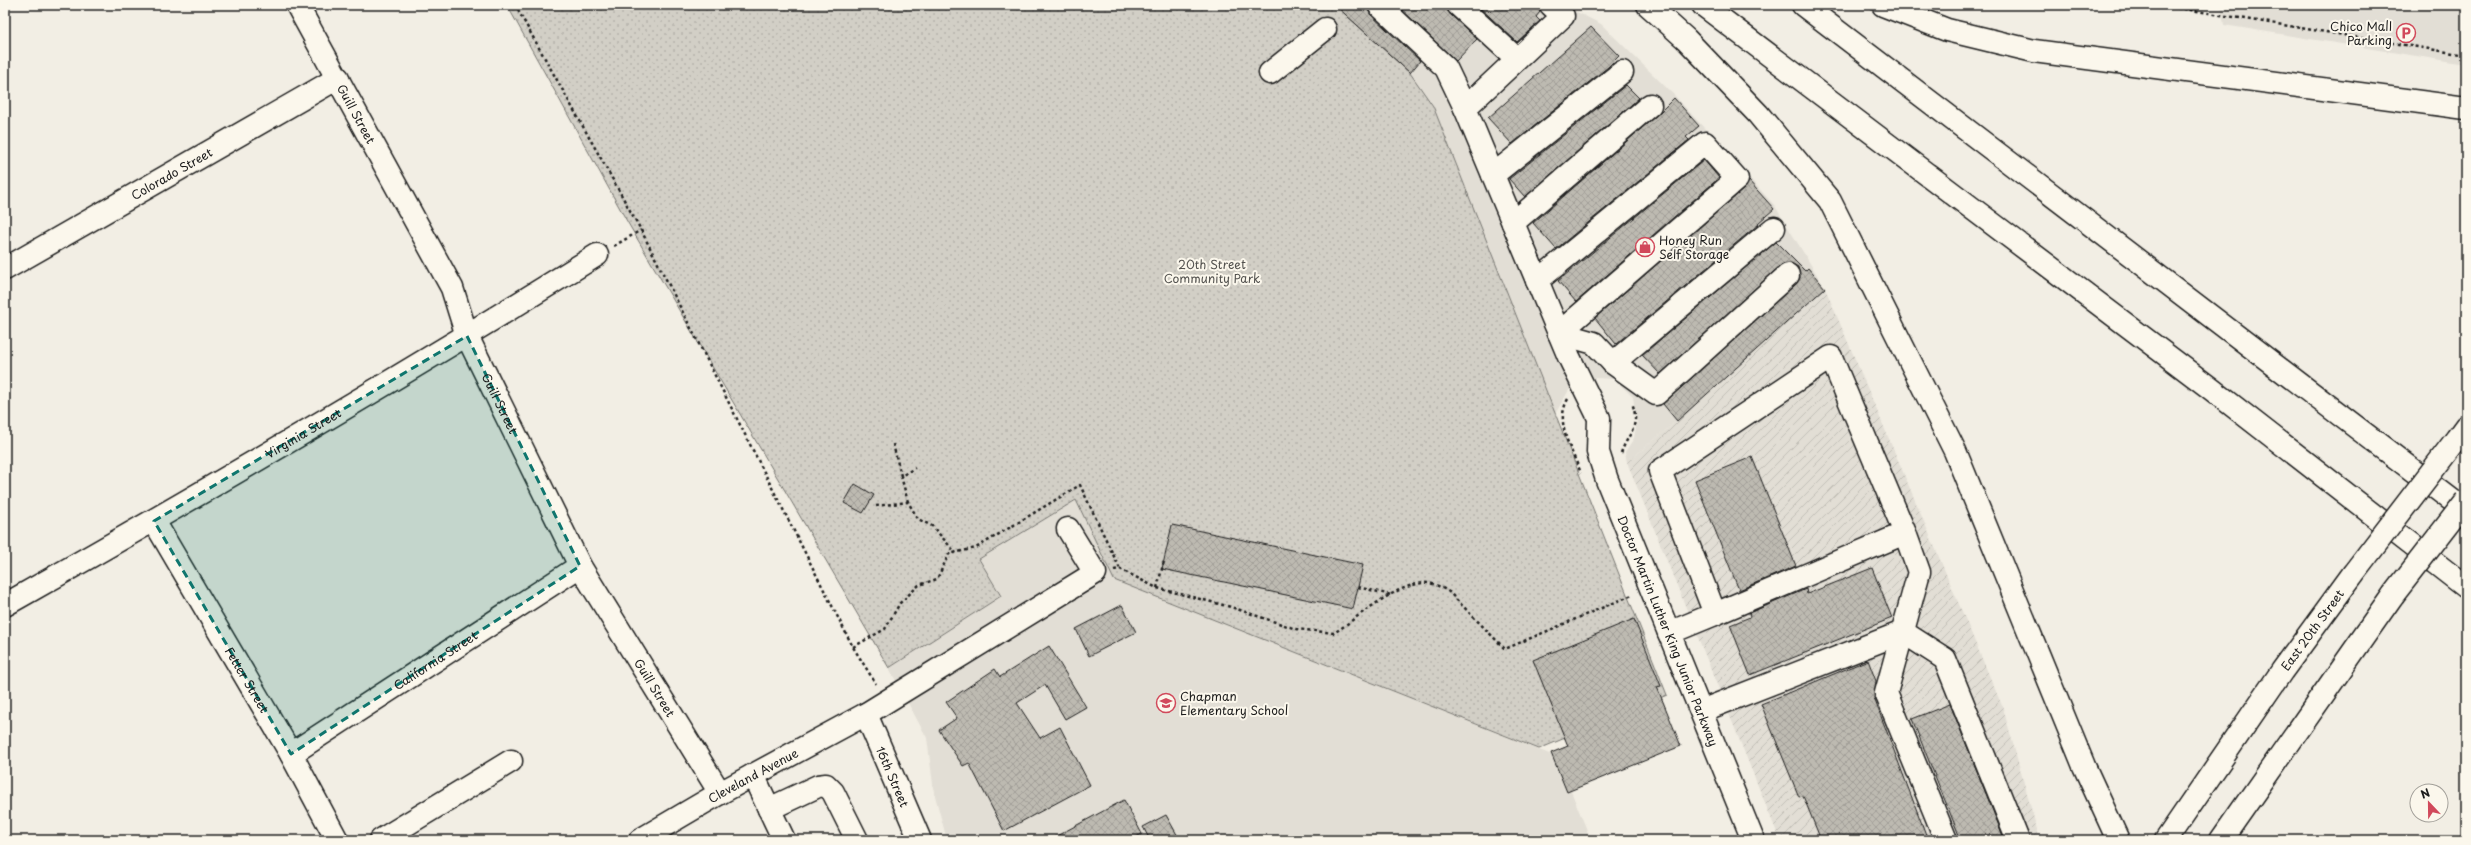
<svg xmlns="http://www.w3.org/2000/svg" width="2471" height="845" font-family="'Playpen Sans',sans-serif">
  <defs>
    <pattern id="industrial-furrows" width="10" height="10" patternUnits="userSpaceOnUse"><rect width="10" height="10" fill="#e2ded5"/><path d="M-1 1l2-2M0 10L10 0M9 11l2-2" fill="none" stroke="#c1beb6"/></pattern>
    <pattern id="park-dots" width="8" height="8" patternUnits="userSpaceOnUse"><rect width="8" height="8" fill="#d2cfc6"/><path d="M2 2h.1M6 6h.1" fill="none" stroke="#b4b1aa" stroke-width="1.8" stroke-linecap="round"/></pattern>
    <pattern id="building-cross-hatch" width="8" height="8" patternUnits="userSpaceOnUse"><rect width="8" height="8" fill="#bdbab1"/><path d="M0 0l8 8M0 8l8-8" fill="none" stroke="#a29f98"/></pattern>
  </defs>
  <rect width="100%" height="100%" fill="#f2eee4"/>
  <filter id="ink" filterUnits="userSpaceOnUse"><feTurbulence type="fractalNoise" baseFrequency=".025" numOctaves="2"/><feDisplacementMap in="SourceGraphic" scale="8" xChannelSelector="R" yChannelSelector="G"/><feConvolveMatrix kernelMatrix="1 2 1 2 8 2 1 2 1" color-interpolation-filters="sRGB"/></filter>
  <g filter="url(#ink)">
    <!-- built -->
    <g fill="#e2ded5">
      <polygon points="1335,5 1563,5 1601,24 1675,96 1775,206 1825,288 1677,421 1627,462 1625,452 1634,438 1637,422 1633,397 1614,379 1595,378 1569,390 1555,414 1433,106 1410,73"/>
      <polygon points="2221,5 2466,5 2466,64 2224,25"/>
      <polygon points="1076,500 1115,580 1557,757 1591,840 947,840 934,792 927,738 889,668 1001,596 979,559"/>
    </g>
    <!-- industrial -->
    <polygon fill="url(#industrial-furrows)" points="1825,288 2003,708 2040,840 1780,840 1627,462 1677,421"/>
    <!-- park -->
    <polygon fill="url(#park-dots)" stroke="#777671" points="507,5 1335,5 1410,73 1433,106 1667,695 1539,749 1114,580 1076,500 979,559 1001,596 889,668 628,223"/>
    <!-- building -->
    <g fill="url(#building-cross-hatch)" stroke="#1c1c1c">
      <polygon points="1335,5 1367,5 1370,14 1420,61 1410,73"/>
      <polygon points="1397,5 1446,5 1450,14 1477,39 1456,61"/>
      <polygon points="1477,5 1533,5 1540,12 1536,17 1540,21 1517,42"/>
      <polygon points="1591,27 1619,56 1608,67 1512,144 1488,118"/>
      <polygon points="1626,85 1639,98 1525,197 1509,179"/>
      <polygon points="1674,98 1699,126 1686,137 1689,140 1556,249 1533,223 1658,114"/>
      <polygon points="1704,160 1719,178 1576,302 1558,281"/>
      <polygon points="1749,181 1774,209 1758,223 1759,224 1616,344 1595,318 1745,188"/>
      <polygon points="1776,242 1805,271 1808,268 1825,288 1677,421 1663,404 1796,284 1800,278 1798,267 1791,263 1780,266 1660,374 1642,355"/>
      <polygon points="1752,457 1796,566 1739,590 1695,480"/>
      <polygon points="855,484 874,495 863,513 844,503"/>
      <polygon points="1172,525 1363,565 1353,609 1162,569"/>
      <polygon points="1872,568 1892,618 1750,675 1730,625 1750,617 1749,613 1806,589 1807,594"/>
      <polygon points="1122,605 1136,632 1089,656 1076,629"/>
      <polygon points="1634,619 1661,686 1657,687 1681,746 1567,792 1551,753 1568,746 1533,660"/>
      <polygon points="1049,646 1086,707 1065,719 1045,685 1017,703 1040,738 1060,727 1090,785 1004,831 969,763 963,766 939,730 957,718 946,702 995,669 1000,677"/>
      <polygon points="1868,660 1876,681 1874,698 1928,840 1821,840 1803,796 1799,797 1761,704"/>
      <polygon points="1950,704 2003,836 1993,840 1961,840 1912,719"/>
      <polygon points="1124,800 1142,834 1130,840 1049,840"/>
      <polygon points="1166,815 1180,840 1150,840 1143,827"/>
    </g>
    <g fill="none" stroke-linecap="round" stroke-linejoin="round">
      <!-- minor casing -->
      <g stroke="#1c1c1c" stroke-width="25">
        <g id="minor">
          <path id="s1" d="M297 5 452 288 467 336 580 566 720 793"/>
          <path id="s2" d="M1379 5 1446 68 1465 108 1569 357 1599 418 1598 452 1607 480 1753 840"/>
          <polyline points="1458,5 1517,59"/>
          <polyline points="1270,73 1325,29"/>
          <polyline points="1465,108 1563,16 1551,5"/>
          <polyline points="1493,175 1622,72"/>
          <polyline points="1513,223 1650,105"/>
          <path id="s3" d="M5 269 338 78"/>
          <polyline points="1537,281 1705,143 1737,179 1559,333"/>
          <polyline points="1559,333 1594,343 1613,363 1774,228"/>
          <polyline points="1613,363 1656,394 1788,275"/>
          <polyline points="2455,441 2466,426"/>
          <path id="s4" d="M154 521 291 754 337 840"/>
          <path id="s5" d="M5 605C205 492 403 376 597 255"/>
          <polyline points="1715,614 1905,533"/>
          <polyline points="1903,632 1945,659 2018,840"/>
          <polyline points="1669,633 1715,614 1660,471 1831,357 1905,533 1919,572 1886,693 1946,840"/>
          <polyline points="1701,711 1903,632"/>
          <path id="s6" d="M866 714 920 840"/>
          <path id="s7" d="M291 754 580 566"/>
          <polyline points="753,775 784,840"/>
          <polyline points="769,809 818,786 826,785 833,792 857,840"/>
          <polyline points="381,840 511,761"/>
          <path id="s8" d="M640 840 720 793 866 714 1095 573 1068 529"/>
          <path id="s9" d="M2166 840 2282 671 2353 574"/>
          <polyline points="2221,840 2393,595"/>
        </g>
      </g>
      <!-- highway casing -->
      <g stroke="#1c1c1c" stroke-width="25">
        <g id="highway">
          <polyline points="1648,5 1686,39 1758,114 1830,201 1955,451 2084,766 2118,840"/>
          <polyline points="1703,5 2210,388 2466,587"/>
          <polyline points="1803,5 2466,511"/>
          <polyline points="1883,5 1947,30 2034,51 2466,108"/>
        </g>
      </g>
      <!-- path -->
      <g stroke="#1c1c1c" stroke-width="2.5" stroke-dasharray="3 3" stroke-linecap="butt">
        <polyline points="515,5 641,230 853,647 876,684"/>
        <polyline points="2160,5 2466,55"/>
        <polyline points="2182,5 2198,5"/>
        <polyline points="614,246 641,230"/>
        <path d="M1568 399C1554 423 1572 450 1581 473"/>
        <polyline points="893,444 901,476"/>
        <path d="M1621 453C1628 433 1641 427 1632 403"/>
        <polyline points="908,502 901,476 915,468"/>
        <polyline points="876,506 908,502 918,519 932,526 956,553"/>
        <path d="M1114 570 1120 569 1157 588 1231 607 1296 629 1334 633C1360 616 1391 587 1423 583 1432 582 1441 587 1449 592L1505 649 1632 595"/>
        <polyline points="1358,587 1391,595"/>
        <polyline points="1157,588 1164,561"/>
        <polyline points="853,647 885,629 900,603 919,585 937,579 949,554 976,548 1080,485 1120,569"/>
      </g>
      <!-- minor -->
      <use href="#minor" stroke="#fbf7ec" stroke-width="22"/>
      <!-- highway -->
      <use href="#highway" stroke="#fbf7ec" stroke-width="22"/>
      <!-- minor-bridge casing -->
      <g stroke="#1c1c1c" stroke-width="25" stroke-linecap="butt">
        <g id="minor-bridge">
          <polyline points="2353,574 2455,441"/>
          <polyline points="2393,595 2466,501"/>
        </g>
      </g>
      <!-- minor-bridge -->
      <use href="#minor-bridge" stroke="#fbf7ec" stroke-width="22"/>
    </g>
  </g>
  <!-- marked area -->
  <path fill="#0f766e" fill-opacity="0.2" stroke="#0f766e" stroke-width="3" stroke-dasharray="8 5" stroke-linejoin="round" d="M467 336 580 566 291 754 154 521Z"/>
  <!-- icons -->
  <defs>
    <g id="parking-ring" transform="scale(1)"><circle r="9.5" fill="#fbf7ec" stroke="#d1495b" stroke-width="1.5"/><path d="M-3.5-5.5H1a3.5 3.5 0 0 1 0 7H-1V5.5H-3.5ZM-1-3.4V-.6H.8a1.4 1.4 0 0 0 0-2.8Z" fill="#d1495b"/></g>
    <g id="shop-ring" transform="scale(1)"><circle r="9.5" fill="#fbf7ec" stroke="#d1495b" stroke-width="1.5"/><path d="M-5-2.5h2.3a2.7 3.5 0 0 1 5.4 0H5L5.5 6h-11ZM-1.5-2.5h3a1.5 2.3 0 0 0-3 0Z" fill="#d1495b"/></g>
    <g id="school-ring" transform="scale(1)"><circle r="9.5" fill="#fbf7ec" stroke="#d1495b" stroke-width="1.5"/><path d="M0-5L7-2L0 1L-7-2ZM-4 1L0 2.5L4 1V4Q0 6-4 4Z" fill="#d1495b"/></g>
  </defs>
  <g fill-rule="evenodd">
    <use href="#parking-ring" x="2406" y="33"/>
    <use href="#shop-ring" x="1645" y="247"/>
    <use href="#school-ring" x="1166" y="703"/>
  </g>
  <g text-anchor="middle" dominant-baseline="central" stroke-width="4" stroke-linejoin="round" paint-order="stroke">
    <!-- poi labels -->
    <g font-size="12" fill="#1c1c1c" stroke="#fbf7ec" text-anchor="start">
      <text x="2392" y="26" text-anchor="end">Chico Mall<tspan x="2392" dy="14">Parking</tspan></text>
      <text x="1659" y="240">Honey Run<tspan x="1659" dy="14">Self Storage</tspan></text>
      <text x="1180" y="696">Chapman<tspan x="1180" dy="14">Elementary School</tspan></text>
    </g>
    <!-- street labels -->
    <g font-size="12" fill="#1c1c1c" stroke="#fbf7ec">
      <text stroke="none"><textPath href="#s1" startOffset="124">Guill Street</textPath></text>
      <text stroke="none"><textPath href="#s3" startOffset="192">Colorado Street</textPath></text>
      <text stroke="none"><textPath href="#s1" startOffset="448">Guill Street</textPath></text>
      <text stroke="none"><textPath href="#s5" startOffset="344">Virginia Street</textPath></text>
      <text stroke="none"><textPath href="#s9" startOffset="256">East 20th Street</textPath></text>
      <text stroke="none"><textPath href="#s2" startOffset="700">Doctor Martin Luther King Junior Parkway</textPath></text>
      <text stroke="none"><textPath href="#s7" startOffset="172">California Street</textPath></text>
      <text stroke="none"><textPath href="#s4" startOffset="184">Fetter Street</textPath></text>
      <text stroke="none"><textPath href="#s1" startOffset="772">Guill Street</textPath></text>
      <text stroke="none"><textPath href="#s8" startOffset="130">Cleveland Avenue</textPath></text>
      <text stroke="none"><textPath href="#s6" startOffset="68">16th Street</textPath></text>
    </g>
    <!-- park labels -->
    <g font-size="12" fill="#53524f" stroke="#fbf7ec">
      <text x="1212" y="264">20th Street<tspan x="1212" dy="14">Community Park</tspan></text>
    </g>
  </g>
  <!-- margin -->
  <rect width="2471" height="845" fill="none" stroke="#fbf7ec" stroke-width="20"/>
  <rect x="10" y="10" width="2451" height="825" fill="none" stroke="#1c1c1c" stroke-width="1.5" filter="url(#ink)"/>
  <!-- north arrow -->
  <g transform="translate(2429 803) rotate(338)"><circle r="19" fill="#fbf7ec" stroke="#a29f99"/>
  <path d="M0-3L7 15L0 10L-7 15Z" fill="#d1495b"/>
  <text y="-6" font-size="11" font-weight="bold" text-anchor="middle" fill="#1c1c1c">N</text>
  </g>
</svg>
